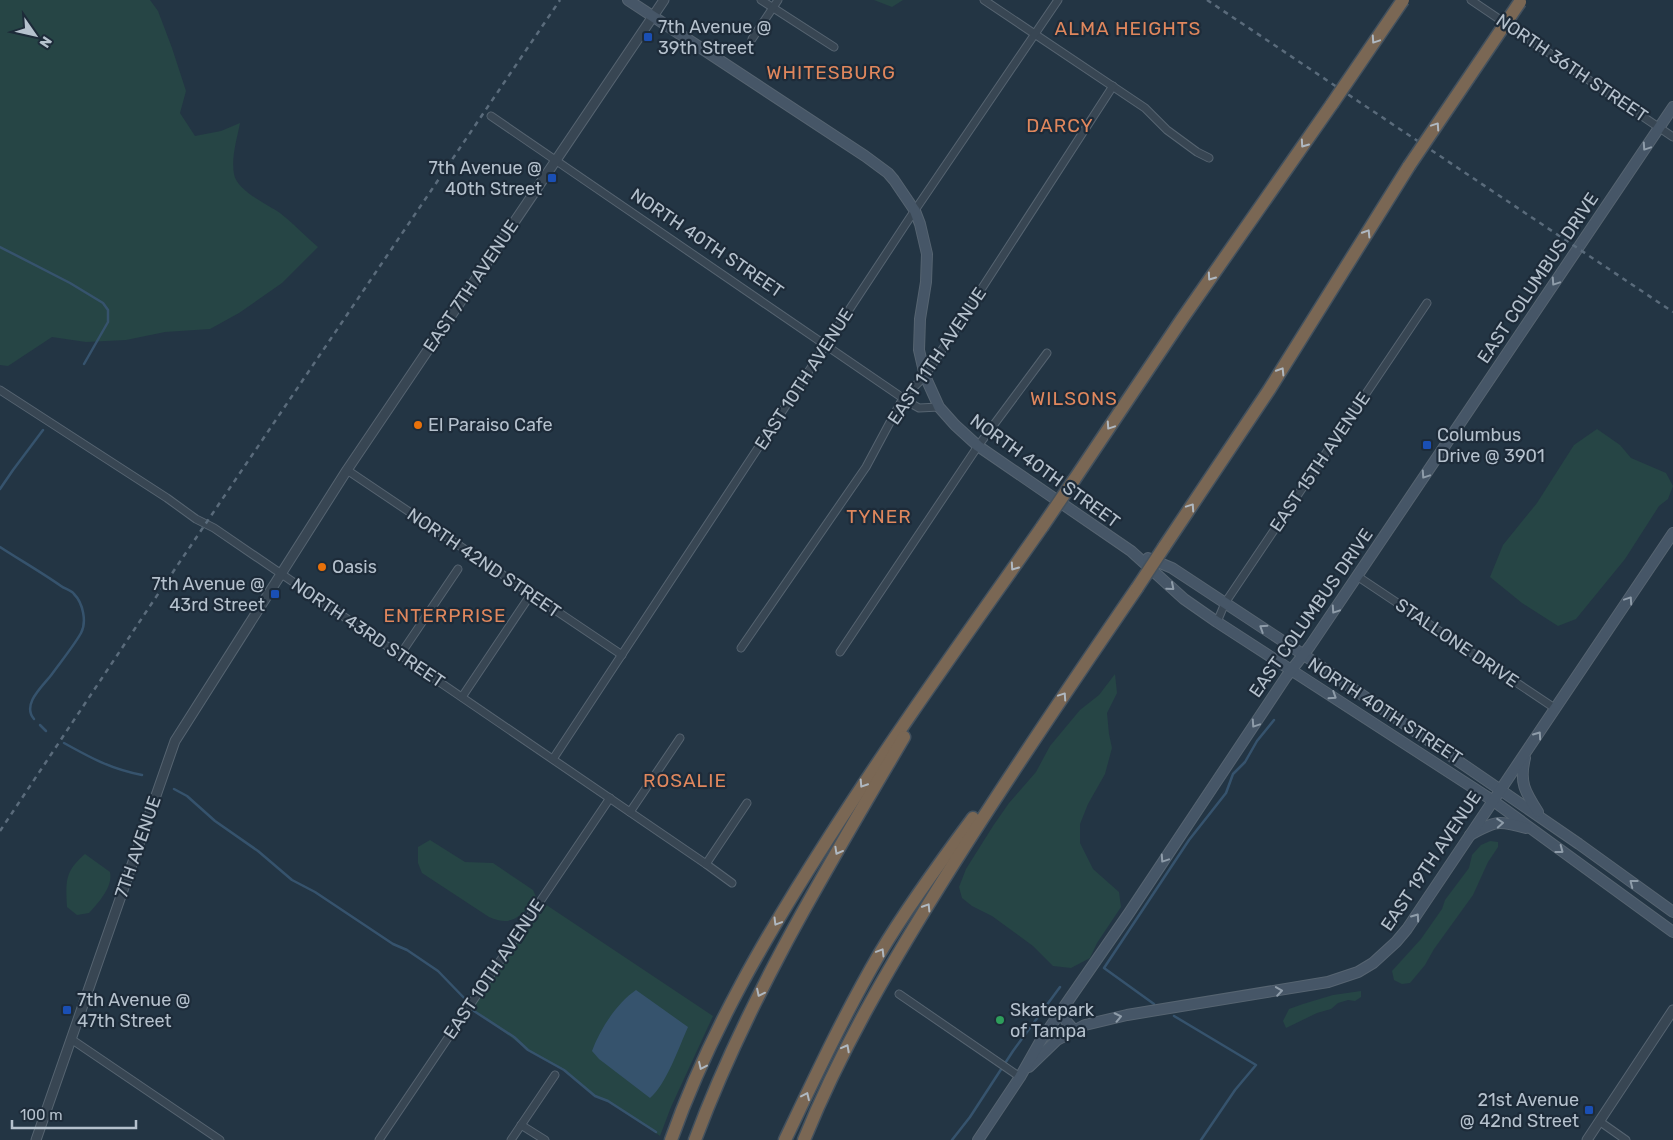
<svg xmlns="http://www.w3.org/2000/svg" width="1673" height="1140" font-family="Rubik,sans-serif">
  <rect width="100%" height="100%" fill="#233544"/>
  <!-- green -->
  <g fill="#264545">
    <path d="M0 0H150L158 11 172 48 186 91 180 113 195 136 221 131 240 123C237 139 231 157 234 174 237 191 267 204 280 213 293 223 305 236 318 247L282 283 239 313 210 329 165 332 126 340 86 342 52 337 8 366 0 365Z"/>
    <polygon points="874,0 903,0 892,7"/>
    <polygon points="1597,429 1620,445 1631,458 1666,473 1673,486 1668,499 1659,506 1625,559 1576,619 1558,626 1522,603 1490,577 1503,545 1537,503 1574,445"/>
    <polygon points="1115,674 1117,693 1107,713 1109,734 1112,748 1105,774 1088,804 1080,824 1080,843 1093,869 1119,892 1121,907 1097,943 1090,958 1071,968 1053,966 1033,946 992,916 972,906 962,898 959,887 966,869 993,826 1009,803 1036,772 1050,746 1080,710 1099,695"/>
    <path d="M430 840 465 862 493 863 533 890 537 899C520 915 513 928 489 917L422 873 418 863V847Z"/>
    <polygon points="1490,841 1498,842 1498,847 1488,862 1473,895 1434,949 1425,965 1410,983 1402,984 1394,980 1392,971 1421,939 1442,909 1445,900 1469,868 1472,855 1481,845"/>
    <path d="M85 854 110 872C113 887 99 902 89 913L77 915 67 907C66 882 64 872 85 854Z"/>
    <polygon points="542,902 713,1016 671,1107 660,1136 609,1101 595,1096 564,1070 528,1050 472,1008"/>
    <polygon points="1361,991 1361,997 1355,1001 1348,1000 1338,1003 1331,1009 1317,1013 1286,1028 1283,1021 1289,1009 1303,1004 1333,995"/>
  </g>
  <!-- water -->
  <path fill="#36536d" d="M636 990 688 1027C679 1047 666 1085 650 1098L599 1059 592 1051C600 1029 617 1003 636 990Z"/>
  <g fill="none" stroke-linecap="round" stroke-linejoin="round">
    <!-- stream -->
    <g stroke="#36536d" stroke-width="2.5">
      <polyline points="0,247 70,283 103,303 108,310 108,322 84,364"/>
      <polyline points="0,489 13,470 43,430"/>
      <path d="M0 547C20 560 41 572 61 586 65 589 71 590 74 594 83 603 87 622 81 633 75 644 60 663 52 674 44 685 21 704 34 719"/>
      <polyline points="40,725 46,731"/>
      <path d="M64 743C91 758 111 769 142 775"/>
      <polyline points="174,789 187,796 215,821 258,851 292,880 315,892 393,944 407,950 438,971 467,1001 474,1011 514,1037 528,1050 564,1070 595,1096 608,1101 656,1132"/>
      <polyline points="1154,1004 1104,968 1189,840 1226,793 1233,774 1245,762 1257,741 1274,720"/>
      <polyline points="1174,1016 1256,1065 1235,1090 1201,1140"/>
      <polyline points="952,1140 970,1117 1013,1051 1060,987"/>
    </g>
    <!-- minor casing -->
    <g stroke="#566471" stroke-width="9">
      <g id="minor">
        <polyline points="761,0 834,47"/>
        <polyline points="984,0 1145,108 1167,130 1197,152 1209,158"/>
        <polyline points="1471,0 1673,137"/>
        <polyline points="752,39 778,0"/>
        <polyline points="491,116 910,403 919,408 939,407"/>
        <polyline points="0,390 167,498 196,519 214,528 706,864 732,883"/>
        <polyline points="347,470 622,655"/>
        <polyline points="1357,576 1556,709"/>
        <polyline points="1217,622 1225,603 1427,303"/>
        <polyline points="741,648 866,467 903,398 925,376 1113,86"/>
        <polyline points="840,652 978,446 1047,353"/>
        <polyline points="400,655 458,569"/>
        <polyline points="462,697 531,594"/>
        <polyline points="553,759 909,219 1058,0"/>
        <polyline points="630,812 680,738"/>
        <polyline points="706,864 747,803"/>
        <polyline points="899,994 1020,1077"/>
        <polyline points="71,1039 220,1140"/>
        <polyline points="1599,1121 1626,1140"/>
        <polyline points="521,1125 545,1140"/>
        <polyline points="379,1140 610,798"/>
        <polyline points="511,1140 555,1075"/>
      </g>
    </g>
    <!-- tertiary casing -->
    <g stroke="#566471" stroke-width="11">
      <g id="tertiary">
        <polyline points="36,1140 175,741 347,470 664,0"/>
        <polyline points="1587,1140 1673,1010"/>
      </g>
    </g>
    <!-- secondary casing -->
    <g stroke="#566471" stroke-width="12">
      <g id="secondary">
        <polyline points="628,0 865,156 888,173 894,180 915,211 920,224 927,254 926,282 920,319 919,350 925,376 939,407 955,425 978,446 1131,551 1184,599 1217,622 1492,800 1673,932"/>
        <polyline points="1148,558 1172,568 1304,655 1579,844 1673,912"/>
        <path d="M1525 758C1519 782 1525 792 1538 812"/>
        <path d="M1470 835C1495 821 1498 820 1526 828"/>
        <polyline points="1063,1009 1066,1021 1074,1030"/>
        <polyline points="1029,1067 1057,1040 1085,1025 1127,1015 1328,982 1358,972 1373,963 1396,942 1407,929 1673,533"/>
        <polyline points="978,1140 1020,1077 1041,1040 1129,913 1286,677 1310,646 1673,107"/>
      </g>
    </g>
    <!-- motorway casing -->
    <g stroke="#43515e" stroke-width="15">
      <g id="motorway">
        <polyline points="1074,480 1182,319 1332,104"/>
        <polyline points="1164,547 1269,390 1409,166"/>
        <path d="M671 1140C709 1033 767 934 828 839 896 732 970 630 1042 527"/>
        <path d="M695 1140C748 998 827 868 904 737"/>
        <path d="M785 1140C815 1077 845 1013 880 953 908 906 941 861 973 818"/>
        <path d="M804 1140C840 1051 888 969 939 887 1002 786 1069 687 1137 588"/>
      </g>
    </g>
    <!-- minor -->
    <use href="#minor" stroke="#384653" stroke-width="7"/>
    <!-- tertiary -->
    <use href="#tertiary" stroke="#384653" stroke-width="9"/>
    <!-- secondary -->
    <use href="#secondary" stroke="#465667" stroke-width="10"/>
    <!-- motorway -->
    <use href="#motorway" stroke="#7a6754" stroke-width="12"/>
    <!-- rail -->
    <g stroke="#5a6b7b" stroke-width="2.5" stroke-dasharray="5 5" stroke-linecap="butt">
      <polyline points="1207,0 1673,312"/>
      <polyline points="0,831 152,603 560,0"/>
    </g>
    <!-- motorway-bridge casing -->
    <g stroke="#43515e" stroke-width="15" stroke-linecap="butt">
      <g id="motorway-bridge">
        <polyline points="1332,104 1403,0"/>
        <polyline points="1409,166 1520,2"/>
        <polyline points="1042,527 1074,480"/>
        <polyline points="1137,588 1164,547"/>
      </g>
    </g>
    <!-- motorway-bridge -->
    <use href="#motorway-bridge" stroke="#7a6754" stroke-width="12"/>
  </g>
  <!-- one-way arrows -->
  <defs><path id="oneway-chevron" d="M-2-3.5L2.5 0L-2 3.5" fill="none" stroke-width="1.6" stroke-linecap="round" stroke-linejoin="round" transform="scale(1.25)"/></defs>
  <g stroke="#afb8c1">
    <use href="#oneway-chevron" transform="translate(1375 40) rotate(124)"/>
    <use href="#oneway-chevron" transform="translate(1436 126) rotate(-56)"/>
    <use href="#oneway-chevron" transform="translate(1304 144) rotate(125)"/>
    <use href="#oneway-chevron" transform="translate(1367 233) rotate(-58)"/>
    <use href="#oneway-chevron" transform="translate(1211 277) rotate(125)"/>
    <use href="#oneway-chevron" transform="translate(1281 371) rotate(-58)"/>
    <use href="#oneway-chevron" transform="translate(1110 426) rotate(124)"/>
    <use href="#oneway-chevron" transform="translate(1191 507) rotate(-56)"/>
    <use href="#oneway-chevron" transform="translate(1014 567) rotate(125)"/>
    <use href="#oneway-chevron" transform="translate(1063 696) rotate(-56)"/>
    <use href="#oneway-chevron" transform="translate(863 784) rotate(123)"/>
    <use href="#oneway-chevron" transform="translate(838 851) rotate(119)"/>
    <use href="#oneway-chevron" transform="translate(927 907) rotate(-58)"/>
    <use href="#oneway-chevron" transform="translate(777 922) rotate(121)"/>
    <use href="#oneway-chevron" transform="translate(881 952) rotate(-59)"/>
    <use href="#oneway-chevron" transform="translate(760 993) rotate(116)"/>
    <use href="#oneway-chevron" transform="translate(846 1048) rotate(-62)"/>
    <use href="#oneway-chevron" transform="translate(702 1066) rotate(115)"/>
    <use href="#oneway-chevron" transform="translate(806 1096) rotate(-65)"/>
  </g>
  <g stroke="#8e9ca9">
    <use href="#oneway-chevron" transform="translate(1646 147) rotate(124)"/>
    <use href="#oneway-chevron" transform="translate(1555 282) rotate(124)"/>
    <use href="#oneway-chevron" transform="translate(1425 475) rotate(124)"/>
    <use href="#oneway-chevron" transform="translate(1171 587) rotate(41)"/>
    <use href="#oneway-chevron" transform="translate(1629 600) rotate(-56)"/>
    <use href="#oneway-chevron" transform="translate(1335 610) rotate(124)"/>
    <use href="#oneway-chevron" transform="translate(1263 628) rotate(-147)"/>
    <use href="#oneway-chevron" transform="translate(1333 696) rotate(33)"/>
    <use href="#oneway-chevron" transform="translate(1255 724) rotate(124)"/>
    <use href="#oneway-chevron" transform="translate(1538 735) rotate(-55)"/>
    <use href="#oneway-chevron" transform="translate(1500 823) rotate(-4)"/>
    <use href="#oneway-chevron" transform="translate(1560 850) rotate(37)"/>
    <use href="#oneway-chevron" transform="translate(1164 859) rotate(124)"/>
    <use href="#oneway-chevron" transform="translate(1633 883) rotate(-142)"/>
    <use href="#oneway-chevron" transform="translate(1416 917) rotate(-55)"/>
    <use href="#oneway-chevron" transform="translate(1279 991) rotate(-9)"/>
    <use href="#oneway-chevron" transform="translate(1118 1017) rotate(-12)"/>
  </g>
  <!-- markers -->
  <g fill="#1a4fb4" stroke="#1d2b39" stroke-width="2">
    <rect x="643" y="32" width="10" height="10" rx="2.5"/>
    <rect x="547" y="173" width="10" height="10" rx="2.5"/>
    <rect x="1422" y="440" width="10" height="10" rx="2.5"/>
    <rect x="270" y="589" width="10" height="10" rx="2.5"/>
    <rect x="62" y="1005" width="10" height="10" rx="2.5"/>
    <rect x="1584" y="1105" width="10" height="10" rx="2.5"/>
  </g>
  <g fill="#e8710a" stroke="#1d2b39" stroke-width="2">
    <circle cx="418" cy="425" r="5"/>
    <circle cx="322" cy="567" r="5"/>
  </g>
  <circle fill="#2e9e5b" stroke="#1d2b39" stroke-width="2" cx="1000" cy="1020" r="5"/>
  <g text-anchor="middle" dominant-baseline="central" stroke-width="4.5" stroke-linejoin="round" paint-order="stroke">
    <!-- poi labels -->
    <g font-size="18" fill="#b5c1cd" stroke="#1d2b39" text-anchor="start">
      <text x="658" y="27">7th Avenue @<tspan x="658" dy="21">39th Street</tspan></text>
      <text x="542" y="168" text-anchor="end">7th Avenue @<tspan x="542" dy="21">40th Street</tspan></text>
      <text x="428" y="425">El Paraiso Cafe</text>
      <text x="1437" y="435">Columbus<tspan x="1437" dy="21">Drive @ 3901</tspan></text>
      <text x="332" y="567">Oasis</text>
      <text x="265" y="584" text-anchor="end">7th Avenue @<tspan x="265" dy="21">43rd Street</tspan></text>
      <text x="77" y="1000">7th Avenue @<tspan x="77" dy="21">47th Street</tspan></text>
      <text x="1010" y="1010">Skatepark<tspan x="1010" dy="21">of Tampa</tspan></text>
      <text x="1579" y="1100" text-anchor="end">21st Avenue<tspan x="1579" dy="21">@ 42nd Street</tspan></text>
    </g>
    <!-- street labels -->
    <g font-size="18" fill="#b5c1cd" stroke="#1d2b39">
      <text transform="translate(1572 68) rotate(34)">NORTH 36TH STREET</text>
      <text transform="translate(707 243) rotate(34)">NORTH 40TH STREET</text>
      <text transform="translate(1538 278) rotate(-56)">EAST COLUMBUS DRIVE</text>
      <text transform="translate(471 286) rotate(-56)">EAST 7TH AVENUE</text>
      <text transform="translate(937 356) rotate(-56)">EAST 11TH AVENUE</text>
      <text transform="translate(804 379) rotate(-57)">EAST 10TH AVENUE</text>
      <text transform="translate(1320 462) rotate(-56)">EAST 15TH AVENUE</text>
      <text transform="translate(1045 471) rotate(36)">NORTH 40TH STREET</text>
      <text transform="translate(484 563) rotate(34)">NORTH 42ND STREET</text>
      <text transform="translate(1311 613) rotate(-55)">EAST COLUMBUS DRIVE</text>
      <text transform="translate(368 633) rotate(34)">NORTH 43RD STREET</text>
      <text transform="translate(1457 643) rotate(34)">STALLONE DRIVE</text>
      <text transform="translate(1385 711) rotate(33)">NORTH 40TH STREET</text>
      <text transform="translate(138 847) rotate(-71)">7TH AVENUE</text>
      <text transform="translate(1431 861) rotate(-56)">EAST 19TH AVENUE</text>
      <text transform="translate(494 969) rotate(-56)">EAST 10TH AVENUE</text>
    </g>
    <!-- neighbourhood labels -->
    <g font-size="19" letter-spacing="1" fill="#e0875d" stroke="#1d2b39">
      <text x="1128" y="28">ALMA HEIGHTS</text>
      <text x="831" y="72">WHITESBURG</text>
      <text x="1060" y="125">DARCY</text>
      <text x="1074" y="398">WILSONS</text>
      <text x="879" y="516">TYNER</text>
      <text x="445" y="615">ENTERPRISE</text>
      <text x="685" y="780">ROSALIE</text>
    </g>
  </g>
  <!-- north arrow -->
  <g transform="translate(35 35) rotate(124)" stroke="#1d2b39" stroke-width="4" paint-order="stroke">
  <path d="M0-4L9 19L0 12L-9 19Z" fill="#b5c1cd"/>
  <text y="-8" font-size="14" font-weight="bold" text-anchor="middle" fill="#b5c1cd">N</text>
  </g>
  <!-- scale -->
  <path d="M12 1120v8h124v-8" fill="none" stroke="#b5c1cd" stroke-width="2.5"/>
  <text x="20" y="1120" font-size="15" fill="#b5c1cd" stroke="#1d2b39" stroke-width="4" paint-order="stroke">100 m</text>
</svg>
